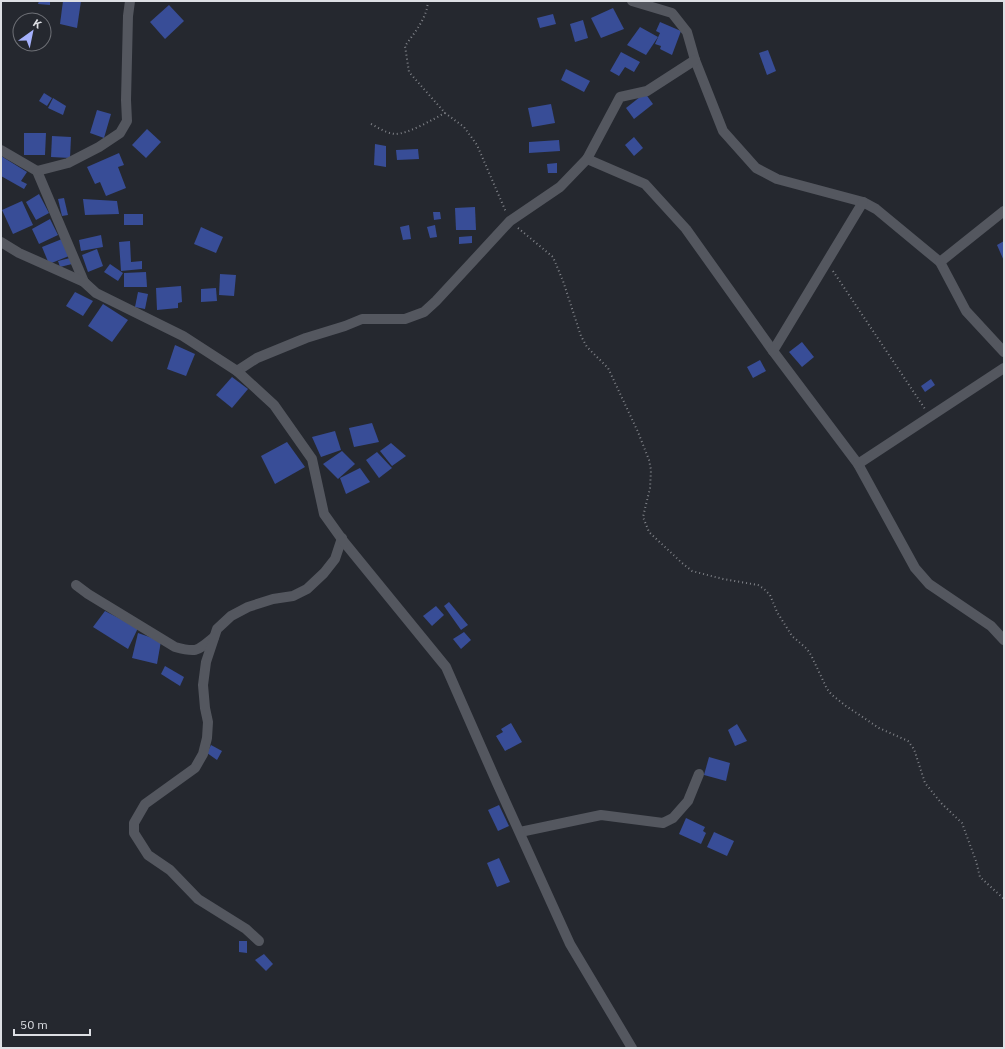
<svg xmlns="http://www.w3.org/2000/svg" width="1005" height="1049" font-family="'IBM Plex Sans',sans-serif">
  <rect width="100%" height="100%" fill="#25282f"/>
  <!-- building -->
  <g fill="#384d97">
    <polygon points="39,1 50,1 50,5 38,4"/>
    <polygon points="63,1 81,1 77,28 60,24"/>
    <polygon points="169,5 184,21 165,39 150,22"/>
    <polygon points="613,8 624,29 601,38 591,18"/>
    <polygon points="553,14 556,24 540,28 537,18"/>
    <polygon points="583,20 588,38 575,42 570,24"/>
    <polygon points="660,22 681,31 672,55 660,49 661,46 655,44 660,33 656,31"/>
    <polygon points="640,27 658,37 646,55 627,45"/>
    <polygon points="768,50 776,71 767,75 759,53"/>
    <polygon points="621,52 640,62 634,72 625,67 619,76 610,71"/>
    <polygon points="566,69 590,81 584,92 561,80"/>
    <polygon points="44,93 52,98 47,106 39,101"/>
    <polygon points="645,93 653,104 634,119 626,108"/>
    <polygon points="53,98 66,106 63,115 48,108"/>
    <polygon points="551,104 555,123 532,127 528,108"/>
    <polygon points="97,110 111,114 104,138 90,133"/>
    <polygon points="147,129 161,142 146,158 132,145"/>
    <polygon points="24,133 46,133 45,155 24,155"/>
    <polygon points="52,136 71,137 70,158 51,157"/>
    <polygon points="634,137 643,148 634,156 625,145"/>
    <polygon points="559,140 560,151 529,153 529,142"/>
    <polygon points="375,144 386,146 386,167 374,165"/>
    <polygon points="418,149 419,159 397,160 396,150"/>
    <polygon points="119,153 124,165 118,167 126,188 106,196 100,182 95,184 87,167"/>
    <polygon points="1,156 27,172 21,181 27,184 24,189 1,176"/>
    <polygon points="557,163 557,173 548,173 547,164"/>
    <polygon points="39,194 49,213 36,220 26,202"/>
    <polygon points="64,198 68,215 62,216 58,199"/>
    <polygon points="83,199 117,201 119,214 85,215"/>
    <polygon points="22,201 33,225 13,234 2,210"/>
    <polygon points="475,207 476,230 456,230 455,208"/>
    <polygon points="433,212 440,212 441,219 434,220"/>
    <rect x="124" y="214" width="19" height="11"/>
    <polygon points="50,219 58,235 39,244 32,229"/>
    <polygon points="409,225 411,239 403,240 400,227"/>
    <polygon points="435,225 437,237 430,238 427,227"/>
    <polygon points="201,227 223,237 216,253 194,244"/>
    <polygon points="101,235 103,247 81,251 79,240"/>
    <polygon points="472,236 472,243 459,244 459,237"/>
    <polygon points="62,239 69,256 49,264 42,247"/>
    <polygon points="130,241 131,262 142,261 142,269 121,271 119,242"/>
    <polygon points="1004,241 1004,261 997,245"/>
    <polygon points="97,249 103,266 88,272 82,255"/>
    <polygon points="70,258 72,264 60,267 58,261"/>
    <polygon points="110,264 123,273 118,281 104,272"/>
    <polygon points="146,272 147,287 124,287 124,273"/>
    <polygon points="220,274 236,275 234,296 219,295"/>
    <polygon points="181,286 182,302 178,303 178,308 157,310 156,288"/>
    <polygon points="216,288 217,301 201,302 201,289"/>
    <polygon points="75,292 93,301 83,316 66,306"/>
    <polygon points="138,292 148,294 145,309 135,307"/>
    <polygon points="103,304 128,320 112,342 88,326"/>
    <polygon points="802,342 814,357 802,367 789,352"/>
    <polygon points="175,345 195,354 186,376 167,369"/>
    <polygon points="760,360 766,371 753,378 747,367"/>
    <polygon points="232,377 248,389 232,408 216,395"/>
    <polygon points="931,379 935,385 925,392 921,386"/>
    <polygon points="372,423 379,442 354,447 349,428"/>
    <polygon points="335,431 341,450 321,457 312,437"/>
    <polygon points="287,442 305,467 275,484 261,456"/>
    <polygon points="391,443 406,456 392,466 380,451"/>
    <polygon points="342,451 355,464 338,479 323,464"/>
    <polygon points="377,452 392,468 379,478 366,460"/>
    <polygon points="360,468 370,482 346,494 340,478"/>
    <polygon points="449,602 468,625 461,630 444,606"/>
    <polygon points="436,606 444,615 432,626 423,616"/>
    <polygon points="105,611 138,628 128,649 93,627"/>
    <polygon points="464,632 471,640 461,649 453,639"/>
    <polygon points="138,633 161,641 157,664 132,658"/>
    <polygon points="165,666 184,677 180,686 161,674"/>
    <polygon points="511,723 522,742 505,751 496,736 503,732 501,729"/>
    <polygon points="737,724 747,741 735,746 728,730"/>
    <polygon points="211,745 222,751 217,760 207,753"/>
    <polygon points="709,757 730,763 726,781 704,775"/>
    <polygon points="499,805 509,826 498,831 488,810"/>
    <polygon points="686,818 705,827 703,831 706,833 701,844 679,834"/>
    <polygon points="714,832 734,841 727,856 707,847"/>
    <polygon points="499,858 510,882 497,887 487,863"/>
    <polygon points="239,941 247,941 247,953 239,952"/>
    <polygon points="264,954 273,964 266,971 255,960"/>
  </g>
  <g fill="none" stroke-linecap="round" stroke-linejoin="round">
    <!-- path -->
    <g stroke="#808389" stroke-width="2" stroke-dasharray="1 3" stroke-linecap="butt">
      <path d="M428 1C427 18 415 32 405 46L409 72 445 113 464 127 477 145 506 212"/>
      <path d="M371 124C379 128 386 133 395 134 409 134 433 119 445 113"/>
      <polyline points="518,228 553,257 563,281 581,336 587,347 608,368 638,432 649,460 651,470 650,488 643,517 649,532 682,563 692,571 723,579 758,585 764,589 770,595 777,612 792,636 807,649 811,655 827,689 832,695 846,706 879,728 908,741 914,749 925,783 942,804 962,823 976,861 980,877 1004,899"/>
      <polyline points="833,271 925,409"/>
    </g>
    <!-- minor -->
    <g stroke="#54575f" stroke-width="10">
      <polyline points="632,1 672,13 687,32 695,60 723,131 756,168 777,179 863,202 876,209 940,262 966,311 1004,352"/>
      <polyline points="1,150 37,171 84,282"/>
      <polyline points="587,159 645,184 686,229 773,351 858,464 915,568 929,584 991,626 1004,640"/>
      <polyline points="37,171 68,163 99,147 120,133 127,121 126,100 128,16 130,1"/>
      <polyline points="940,262 1004,211"/>
      <polyline points="773,351 863,202"/>
      <polyline points="237,371 257,358 306,338 345,326 362,319 405,319 424,312 436,301 510,221 560,187 587,159 620,97 647,91 695,60"/>
      <polyline points="858,464 1004,368"/>
      <path d="M76 585 88 594 175 647C197 653 197 651 214 637"/>
      <polyline points="520,832 601,815 663,823 673,818 688,801 699,774"/>
      <polyline points="259,941 246,929 198,899 170,870 148,855 134,833 134,823 145,804 195,768 203,754 207,738 208,722 205,708 203,685 206,662 217,629 231,616 248,607 273,599 293,596 307,589 324,573 335,559 342,538"/>
    </g>
    <!-- tertiary -->
    <polyline stroke="#54575f" stroke-width="10" points="1,242 19,253 84,282 96,293 183,336 237,371 274,405 312,459 324,514 344,542 446,667 497,783 570,944 632,1048"/>
  </g>
  <!-- border -->
  <rect width="1005" height="1049" fill="none" stroke="#dddfe4" stroke-width="4"/>
  <!-- north arrow -->
  <g transform="translate(32 32) rotate(33)"><circle r="19" fill="#25282f" stroke="#6f7177"/>
  <path d="M0-3L7 15L0 10L-7 15Z" fill="#a5b1fc"/>
  <text y="-6" font-size="11" font-weight="bold" text-anchor="middle" fill="#dddfe4">K</text>
  </g>
  <!-- scale -->
  <path d="M14 1029v6h76v-6" fill="none" stroke="#dddfe4" stroke-width="2"/>
  <text x="20" y="1029" font-size="12" fill="#dddfe4" stroke="#25282f" stroke-width="3" paint-order="stroke">50 m</text>
</svg>
